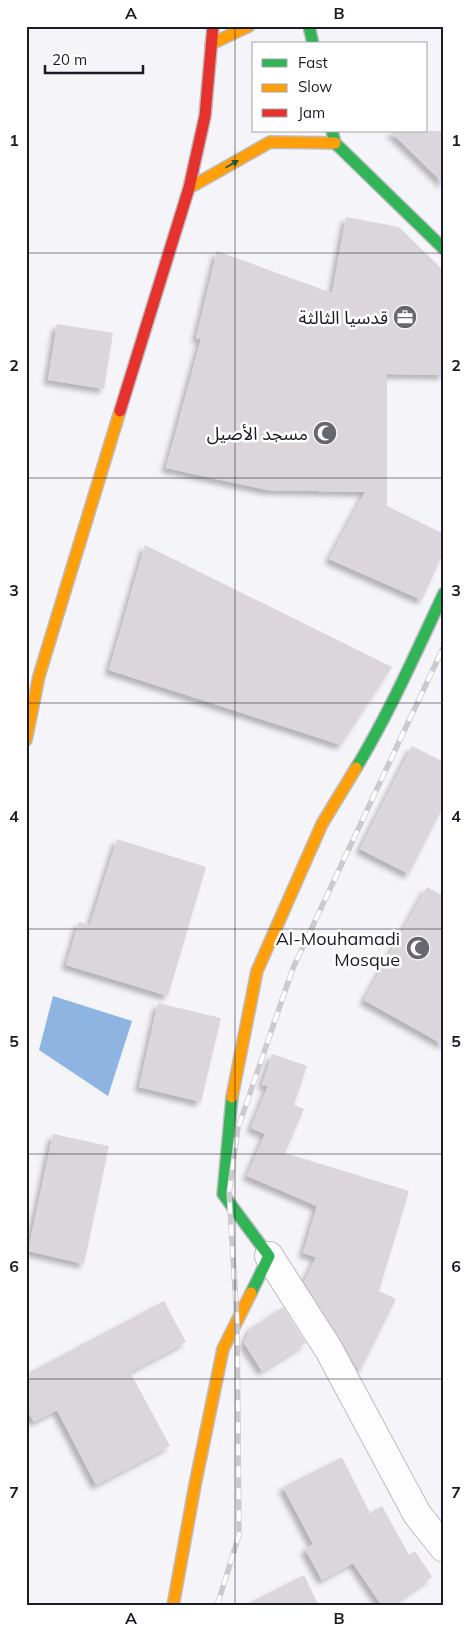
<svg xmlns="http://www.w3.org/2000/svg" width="470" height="1632" font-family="Mulish,'Noto Sans Arabic',sans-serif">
  <defs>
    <filter id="shadow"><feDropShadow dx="-4.5" dy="4.5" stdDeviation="2.5" flood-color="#0004"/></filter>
  </defs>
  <rect width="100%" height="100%" fill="#f4f4f9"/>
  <!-- water -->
  <polygon fill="#8eb4e2" points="53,996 132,1021 108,1096 39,1050"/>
  <!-- building -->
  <g fill="#dbd6dc" filter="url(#shadow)">
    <polygon points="390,131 444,131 444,184"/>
    <polygon points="346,217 399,227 444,271 444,375 387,374 387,506 444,534 444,551 422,600 329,559 365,492 267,490 166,468 201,339 196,338 217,251 332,293"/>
    <polygon points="57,324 113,333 104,389 48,380"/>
    <polygon points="145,545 392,667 341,745 109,670"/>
    <polygon points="412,746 444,762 444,805 409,874 360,849"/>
    <polygon points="117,839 206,867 168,996 66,965 79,922 90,925"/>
    <polygon points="427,887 444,896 444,1045 364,1000"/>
    <polygon points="158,1003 221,1018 201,1102 139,1087"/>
    <polygon points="272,1054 307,1066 294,1105 304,1109 285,1153 409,1191 379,1291 396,1299 361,1370 356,1367 342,1342 304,1282 316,1257 303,1253 317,1206 247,1176 265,1134 251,1128 268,1086 262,1085"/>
    <polygon points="53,1134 109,1146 84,1264 28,1251"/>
    <polygon points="164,1301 186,1342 130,1372 170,1446 96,1485 57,1410 34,1422 26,1408 26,1374"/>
    <polygon points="283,1307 306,1343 262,1371 244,1343 251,1328"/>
    <polygon points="342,1457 370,1513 382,1506 409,1555 415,1551 432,1577 390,1606 382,1606 353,1563 322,1580 305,1549 313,1544 283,1487"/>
    <polygon points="304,1575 319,1606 243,1606"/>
  </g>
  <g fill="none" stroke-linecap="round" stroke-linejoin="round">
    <!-- street casing -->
    <g stroke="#bdbcc4" stroke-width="30">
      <polyline id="street" points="269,1256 329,1350 417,1514 444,1548"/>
    </g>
    <!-- fast casing -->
    <g stroke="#bdbcc4" stroke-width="14">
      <g id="fast">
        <polyline points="309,26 313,44"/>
        <polyline points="332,131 335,143 444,249"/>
        <path d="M356 768C390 712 416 652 444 593"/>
        <polyline points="232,1097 223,1194 269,1256 251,1293"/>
      </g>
    </g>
    <!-- slow casing -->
    <g stroke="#bdbcc4" stroke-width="14">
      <g id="slow">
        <polyline points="211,44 249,26"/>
        <polyline points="189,188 270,142 335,143"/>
        <polyline points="26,740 39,676 120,411"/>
        <polyline points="232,1097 257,971 322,824 356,768"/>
        <polyline points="173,1606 195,1485 223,1349 251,1293"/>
      </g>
    </g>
    <!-- jam casing -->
    <g stroke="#bdbcc4" stroke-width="14">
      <polyline id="jam" points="120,411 189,188 205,116 213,26"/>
    </g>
    <!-- street -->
    <use href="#street" stroke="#fdfdfe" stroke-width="28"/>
    <!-- fast -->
    <use href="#fast" stroke="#30b455" stroke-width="11"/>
    <!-- slow -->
    <use href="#slow" stroke="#ff9f0a" stroke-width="11"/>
    <!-- jam -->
    <use href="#jam" stroke="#e5322d" stroke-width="11"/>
    <!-- rail casing -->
    <g stroke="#cbcbce" stroke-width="5.5">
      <polyline id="rail" points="217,1606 239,1535 237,1321 229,1193 238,1128 293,968 444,646"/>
    </g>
    <!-- rail -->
    <use href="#rail" stroke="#fff" stroke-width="4" stroke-dasharray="11" stroke-linecap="butt"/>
  </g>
  <!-- one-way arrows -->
  <defs><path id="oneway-solid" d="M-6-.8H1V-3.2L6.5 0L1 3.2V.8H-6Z" transform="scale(1.25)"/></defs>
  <use fill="#25603b" href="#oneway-solid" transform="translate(232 164) rotate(-30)"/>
  <!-- grid -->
  <path fill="none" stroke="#1c1b25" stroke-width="1" stroke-opacity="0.55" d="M235 26V1606M26 253H444M26 478H444M26 703H444M26 929H444M26 1154H444M26 1379H444"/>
  <!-- icons -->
  <defs>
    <g id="office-disc" transform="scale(1.25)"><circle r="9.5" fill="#68676f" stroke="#fff"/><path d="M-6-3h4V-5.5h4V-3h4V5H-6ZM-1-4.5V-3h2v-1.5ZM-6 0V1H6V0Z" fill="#fff"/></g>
    <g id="mosque-disc" transform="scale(1.25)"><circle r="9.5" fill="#68676f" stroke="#fff"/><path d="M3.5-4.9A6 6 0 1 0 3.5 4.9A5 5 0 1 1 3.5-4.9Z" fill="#fff"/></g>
  </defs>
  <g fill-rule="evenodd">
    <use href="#office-disc" x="405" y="317"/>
    <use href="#mosque-disc" x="325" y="433"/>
    <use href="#mosque-disc" x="418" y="948"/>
  </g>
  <g text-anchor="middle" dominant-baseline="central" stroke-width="5" stroke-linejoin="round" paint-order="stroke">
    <!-- poi labels -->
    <g font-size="18" fill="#1c1b25" stroke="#fff" text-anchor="end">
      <text x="388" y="317">قدسيا الثالثة</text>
      <text x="308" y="433">مسجد الأصيل</text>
      <text x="400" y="938">Al-Mouhamadi<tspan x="400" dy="21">Mosque</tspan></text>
    </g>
  </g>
  <!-- border -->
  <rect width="470" height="1632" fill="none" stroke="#ffffff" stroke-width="55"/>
  <!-- legend -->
  <rect x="252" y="42" width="175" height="90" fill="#ffffff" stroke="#a4a4a8"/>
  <rect x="262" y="59" width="25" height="8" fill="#30b455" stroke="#a4a4a8"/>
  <text x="298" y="68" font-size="15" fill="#1c1b25">Fast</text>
  <rect x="262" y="84" width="25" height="8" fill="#ff9f0a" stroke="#a4a4a8"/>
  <text x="298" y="92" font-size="15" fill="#1c1b25">Slow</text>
  <rect x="262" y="109" width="25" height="8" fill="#e5322d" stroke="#a4a4a8"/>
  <text x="298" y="118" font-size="15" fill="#1c1b25">Jam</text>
  <!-- scale -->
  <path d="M45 65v8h98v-8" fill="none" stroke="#1c1b25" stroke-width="2.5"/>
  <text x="52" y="65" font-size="15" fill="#1c1b25" stroke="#ffffff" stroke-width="4" paint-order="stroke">20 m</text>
  <rect x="28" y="28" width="414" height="1576" fill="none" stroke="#1c1b25" stroke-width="2"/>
  <g font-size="16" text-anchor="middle" font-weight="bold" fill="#1c1b25">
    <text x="131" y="19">A</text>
    <text x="339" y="19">B</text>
    <text x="14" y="146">1</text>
    <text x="456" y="146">1</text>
    <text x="14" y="371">2</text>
    <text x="456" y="371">2</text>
    <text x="14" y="596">3</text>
    <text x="456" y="596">3</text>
    <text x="14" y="822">4</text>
    <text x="456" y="822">4</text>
    <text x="14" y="1047">5</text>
    <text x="456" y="1047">5</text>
    <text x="14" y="1272">6</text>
    <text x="456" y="1272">6</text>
    <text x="14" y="1498">7</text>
    <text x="456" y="1498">7</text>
    <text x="131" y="1624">A</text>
    <text x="339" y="1624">B</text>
  </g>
</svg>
